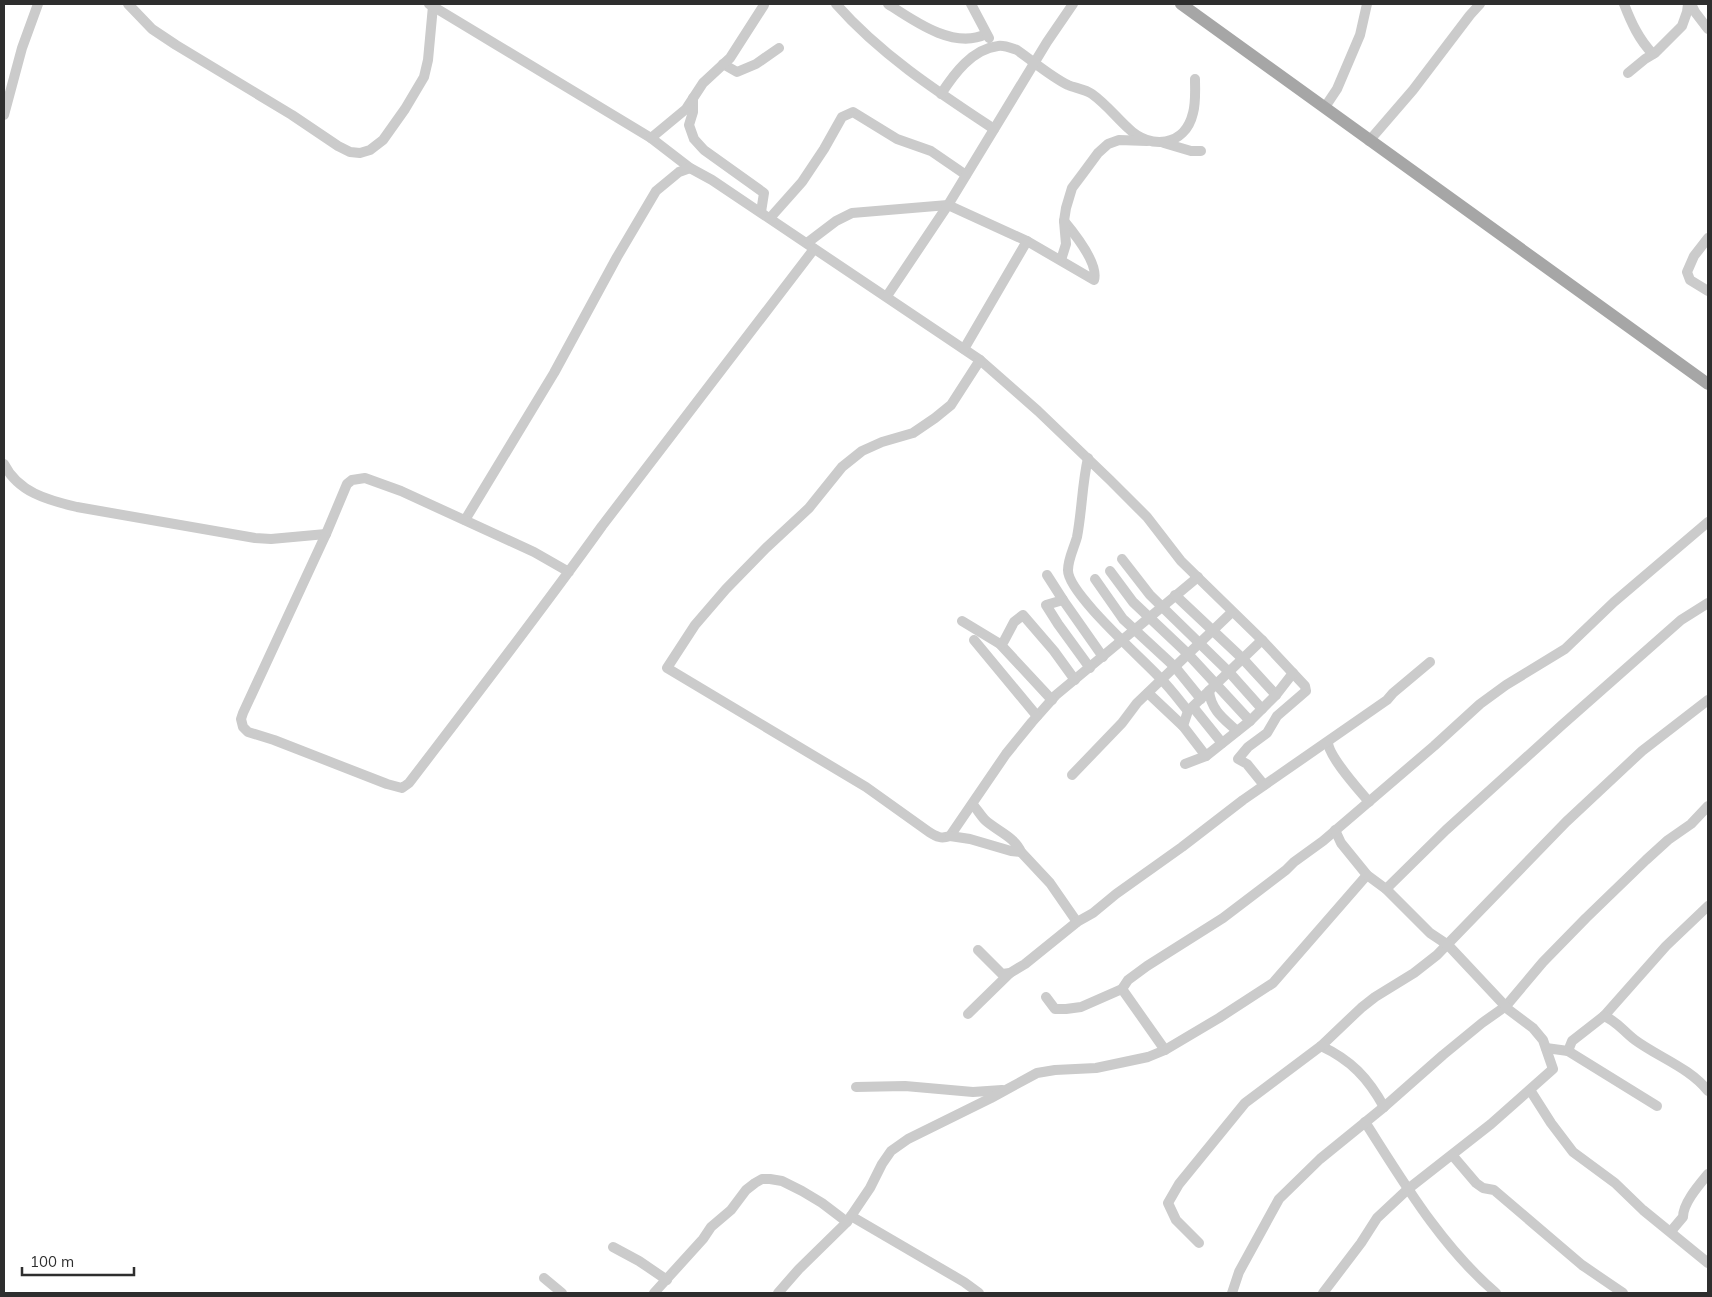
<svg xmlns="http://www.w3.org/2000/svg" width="1712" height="1297" font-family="Mulish,sans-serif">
  <rect width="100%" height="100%" fill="#fff"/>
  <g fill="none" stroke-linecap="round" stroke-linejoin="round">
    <!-- minor -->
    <g stroke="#cbcbcb" stroke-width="10">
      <polyline points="128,4 152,29 176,45 292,115 338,146 350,152 360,153 370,150 383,140 405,109 424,77 428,60 433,6"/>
      <polyline points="429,4 651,138 690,168 712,180 980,360 1038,411 1110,480 1147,517 1181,561 1262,640 1305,686 1306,691 1277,716 1267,733 1248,747 1238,759 1247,764 1264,785"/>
      <path d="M836 4C881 55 938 92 994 129"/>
      <path d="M888 4C914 21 954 50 986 34"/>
      <polyline points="971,4 989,38"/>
      <path d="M1624 4C1631 22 1639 40 1653 54"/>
      <polyline points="1691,4 1695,12 1708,29"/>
      <polyline points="723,64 737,72 756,64 779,48"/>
      <polyline points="1628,73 1645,59 1655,53 1682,26 1687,12 1688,4"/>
      <path d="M941 94C954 74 972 49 998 46 1004 45 1011 48 1017 50 1033 61 1050 76 1068 85 1075 88 1085 89 1092 94 1106 104 1116 117 1128 128 1150 150 1185 147 1193 113 1196 102 1195 90 1195 79"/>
      <polyline points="693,98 693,112 689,125 694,139 704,150 764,193 761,212"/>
      <polyline points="1325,107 1337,89 1360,35 1367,4"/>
      <polyline points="4,115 22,48 38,4"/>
      <polyline points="651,138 686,109 703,83 730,58 764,5"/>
      <polyline points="1369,141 1413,90 1470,15 1480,4"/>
      <polyline points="1164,143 1191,151 1201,151"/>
      <polyline points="770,218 802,182 824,149 842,117 853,112 897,139 931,151 966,175"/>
      <polyline points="1708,238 1694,256 1687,272 1690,280 1708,291"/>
      <path d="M807 243 836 221 852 213 948 205 1027 241 1094 280C1099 264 1074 233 1064 221"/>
      <polyline points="1061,260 1066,244 1064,221 1066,208 1072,188 1084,172 1098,153 1108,144 1119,140 1147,141"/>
      <polyline points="887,296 948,205 1047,42 1073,4"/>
      <polyline points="964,349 1027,241"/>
      <path d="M980 360 951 405 935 418 913 433 882 442 862 451 842 467 809 508 766 548 726 589 695 625 667 668 866 787 929 832C937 837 941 839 950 836L1006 754 1032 722 1056 695 1198 577"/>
      <path d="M1088 458C1082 484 1082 511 1077 537 1074 548 1068 559 1068 570 1067 593 1144 660 1161 679 1171 689 1179 700 1188 711"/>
      <path d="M4 464C18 492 47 500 77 507L255 538 271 539 326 534"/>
      <polyline points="465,520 554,373 617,257 656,191 679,172 690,168"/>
      <polyline points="1122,559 1150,595 1229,672 1262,709"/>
      <polyline points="1110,571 1133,602 1188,654 1250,721"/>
      <path d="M569 572 534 552 401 491 365 478 352 480 347 484 326 534 243 713 241 719 243 727 248 732 274 740 387 784 402 788 409 783C474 698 539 614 602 526L814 249"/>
      <polyline points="1047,575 1063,600 1103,657"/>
      <polyline points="1095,579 1123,619 1175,667 1201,699"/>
      <polyline points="1175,595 1243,659 1276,695"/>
      <polyline points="1063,600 1046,605 1058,624 1090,668"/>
      <polyline points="962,621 1000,644 1052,700"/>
      <polyline points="974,640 1037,716"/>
      <polyline points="1000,644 1004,641 1014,622 1023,615 1054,651 1075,680"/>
      <path d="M1209 691C1211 710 1224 719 1237 731"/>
      <polyline points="1148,693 1183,726 1206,756"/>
      <polyline points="1193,707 1222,743"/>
      <polyline points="1183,726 1188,711 1262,640"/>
      <path d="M1328 742C1328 756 1359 790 1369 802"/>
      <polyline points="1185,764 1206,756 1250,721 1276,695 1293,673"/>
      <polyline points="1072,775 1122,723 1137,703 1232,612"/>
      <path d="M973 805C977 809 981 816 985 820 997 831 1015 837 1021 852L1050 883 1077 922"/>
      <polyline points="950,836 970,839 1011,851 1021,852"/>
      <polyline points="1386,889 1446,830 1562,725 1681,620 1708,603"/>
      <polyline points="978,950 1002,974 1010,973 1025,964 1077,922 1093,913 1116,894 1182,847 1243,800 1387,700 1393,693 1430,662"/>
      <polyline points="1122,989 1165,1050"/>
      <polyline points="1046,997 1055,1009 1066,1009 1081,1007 1122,989 1128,980 1147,966 1223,918 1286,870 1294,862 1323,841 1434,746 1480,704 1506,685 1565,649 1614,602 1708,522"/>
      <polyline points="968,1014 1010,973"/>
      <polyline points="1604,1016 1666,946 1708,906"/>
      <path d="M1321 1046C1351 1060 1368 1078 1384 1107"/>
      <path d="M1546 1048 1568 1051 1572 1041 1604 1016C1617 1021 1624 1032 1635 1040 1658 1057 1690 1068 1708 1091"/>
      <polyline points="1568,1051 1657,1106"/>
      <polyline points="856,1087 905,1086 973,1092 1002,1090"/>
      <polyline points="1530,1090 1551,1123 1573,1152 1615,1183 1643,1210 1708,1263"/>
      <path d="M1365 1122C1404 1183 1441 1246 1496 1293"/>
      <polyline points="1453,1156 1476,1183 1483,1188 1494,1190 1582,1265 1623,1293"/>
      <polyline points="851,1216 964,1282 979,1293"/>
      <path d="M1673 1234 1672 1230 1683 1217C1683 1203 1699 1185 1708 1174"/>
      <polyline points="1199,1243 1176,1220 1168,1203 1179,1184 1245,1103 1321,1046 1361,1008 1375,997 1414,973 1437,955 1566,822 1642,751 1708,700"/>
      <polyline points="613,1247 639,1261 667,1280"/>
      <polyline points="544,1278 562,1293"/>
      <polyline points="654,1293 703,1239 711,1227 731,1210 746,1190 755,1183 762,1179 770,1179 782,1181 802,1191 822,1203 847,1222"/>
      <polyline points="778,1293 799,1269 847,1222 870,1188 882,1164 891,1151 908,1139 991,1098 1037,1073 1055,1070 1096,1068 1148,1057 1165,1050 1219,1018 1273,983 1367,875"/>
      <polyline points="1232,1293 1239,1272 1279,1199 1320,1159 1384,1107 1443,1055 1482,1023 1506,1006 1543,962 1586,918 1646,860 1668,840 1691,824 1708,806"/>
      <polyline points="1323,1293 1361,1243 1377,1218 1408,1189 1491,1124 1553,1069 1543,1040 1533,1028 1509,1010 1448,945 1430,933 1386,889 1367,875 1341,843 1335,830"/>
    </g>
    <!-- major -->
    <polyline stroke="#a6a6a6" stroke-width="12" points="1181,4 1708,384"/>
  </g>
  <!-- border -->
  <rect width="1712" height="1297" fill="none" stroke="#2e2e2e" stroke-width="10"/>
  <!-- scale -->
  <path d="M22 1267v8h112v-8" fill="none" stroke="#2e2e2e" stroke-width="2.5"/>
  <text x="30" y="1267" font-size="15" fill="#2e2e2e" stroke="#ffffff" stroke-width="4" paint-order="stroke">100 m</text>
</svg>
